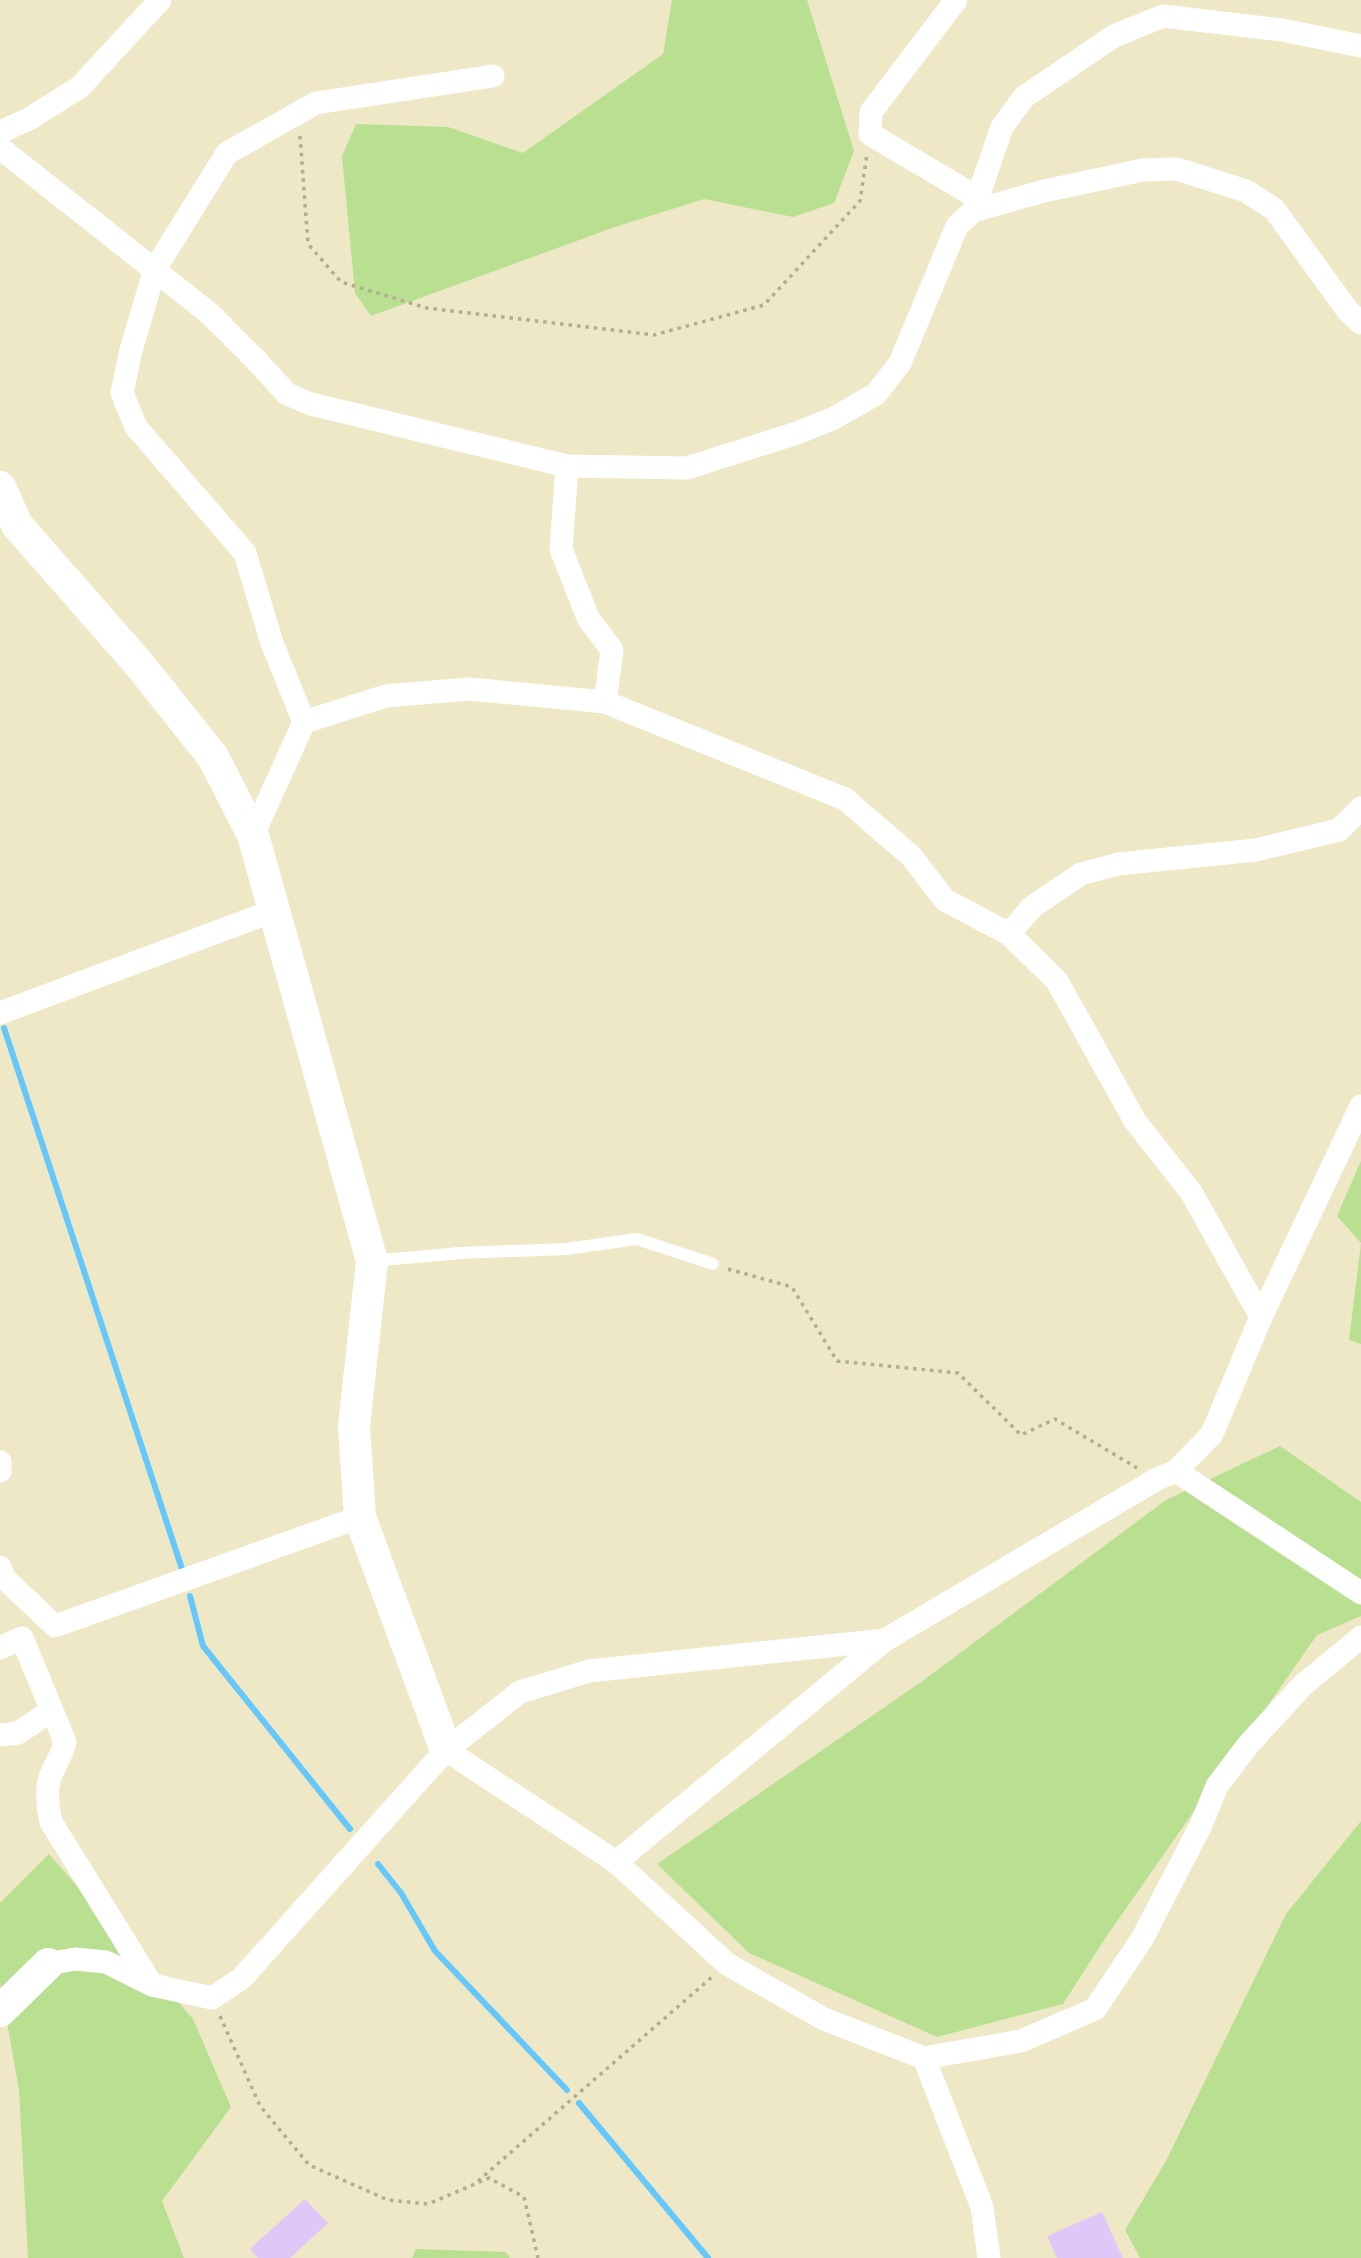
<svg xmlns="http://www.w3.org/2000/svg" width="1361" height="2258" font-family="'Nunito Sans',sans-serif">
  <rect width="100%" height="100%" fill="#eee8c7"/>
  <!-- green -->
  <g fill="#b9e090">
    <polygon points="672,0 807,0 854,151 834,203 793,217 704,199 615,227 371,316 355,293 342,156 356,124 448,127 523,153 663,54"/>
    <polygon points="1361,1161 1361,1344 1349,1340 1361,1243 1337,1216"/>
    <polygon points="1280,1446 1361,1502 1361,1616 1317,1635 1106,1937 1063,2004 937,2037 749,1953 657,1864 921,1682 1166,1500"/>
    <polygon points="1361,1821 1361,2258 1140,2258 1125,2230 1166,2161 1286,1914"/>
    <polygon points="49,1854 193,2019 231,2107 162,2201 184,2258 28,2258 19,2090 0,1983 0,1903"/>
    <polygon points="416,2249 506,2252 510,2258 412,2258"/>
  </g>
  <g fill="none" stroke-linecap="round" stroke-linejoin="round">
    <!-- stream -->
    <g stroke="#66c8fa" stroke-width="6">
      <polyline points="4,1028 184,1575"/>
      <polyline points="190,1596 203,1646 350,1829"/>
      <polyline points="378,1864 401,1893 435,1951 567,2090"/>
      <polyline points="579,2103 708,2258"/>
    </g>
  </g>
  <!-- building -->
  <g fill="#dfc8f8">
    <polygon points="305,2199 328,2223 290,2258 258,2258 250,2249"/>
    <polygon points="1102,2212 1123,2258 1057,2258 1047,2236"/>
  </g>
  <g fill="none" stroke-linecap="round" stroke-linejoin="round">
    <!-- path -->
    <g stroke="#b1ac92" stroke-width="3.5" stroke-dasharray="3.5 5" stroke-linecap="butt">
      <polyline points="300,136 308,244 341,282 427,308 654,335 764,305 860,201 867,154"/>
      <polyline points="728,1269 792,1287 837,1361 958,1373 1021,1435 1055,1419 1137,1468"/>
      <polyline points="220,2016 260,2106 309,2165 388,2200 428,2204 489,2178 524,2197 538,2258"/>
      <polyline points="478,2181 712,1977"/>
    </g>
    <!-- lane -->
    <polyline stroke="#fff" stroke-width="12" points="372,1261 460,1253 566,1249 637,1239 713,1264"/>
    <!-- street -->
    <g stroke="#fff" stroke-width="23">
      <polyline points="956,0 871,112 870,134 978,198"/>
      <polyline points="0,132 29,119 80,87 160,0"/>
      <polyline points="0,148 209,313 258,362 287,394 311,404 567,466 687,468 797,433 832,419 876,394 900,363 957,226 973,211 1044,191 1143,170 1177,169 1246,191 1274,209 1348,311 1361,323"/>
      <polyline points="973,211 1002,127 1024,97 1114,36 1163,16 1282,30 1361,46"/>
      <polyline points="567,466 561,549 588,618 612,650 605,702"/>
      <polyline points="304,722 272,643 245,553 136,427 122,393 131,350 155,269 227,153 316,103 493,76"/>
      <polyline points="253,835 304,722 386,696 469,689 605,702 845,799 911,856 945,900 1009,934 1057,981 1135,1121 1191,1192 1261,1317"/>
      <polyline points="1009,934 1032,907 1081,874 1118,864 1256,850 1339,830 1361,808"/>
      <polyline points="0,1013 273,911"/>
      <polyline points="0,1462 0,1471"/>
      <polyline points="1176,1471 1361,1593"/>
      <polyline points="0,1567 4,1578 55,1626 360,1517"/>
      <path d="M0 1648 22 1638 65 1742C61 1758 56 1762 51 1775 45 1789 48 1808 51 1822L152 1985"/>
      <polyline points="0,1735 18,1733 51,1711"/>
      <polyline points="446,1750 616,1862 727,1964 824,2019 924,2058 1021,2041 1095,2009 1142,1939 1201,1825 1217,1786 1248,1745 1303,1685 1361,1637"/>
      <polyline points="616,1862 885,1640"/>
      <polyline points="48,1964 75,1959 106,1962 152,1985 212,1998 242,1978 446,1750 520,1692 589,1671 885,1640 1157,1479 1176,1471 1212,1434 1261,1317 1361,1106"/>
      <polyline points="924,2058 982,2207 989,2258"/>
    </g>
    <!-- secondary -->
    <g stroke="#fff" stroke-width="32">
      <polyline points="0,487 17,525 139,664 213,757 253,835 372,1261 354,1426 360,1517 446,1750"/>
      <polyline points="0,2011 48,1964"/>
    </g>
  </g>
</svg>
